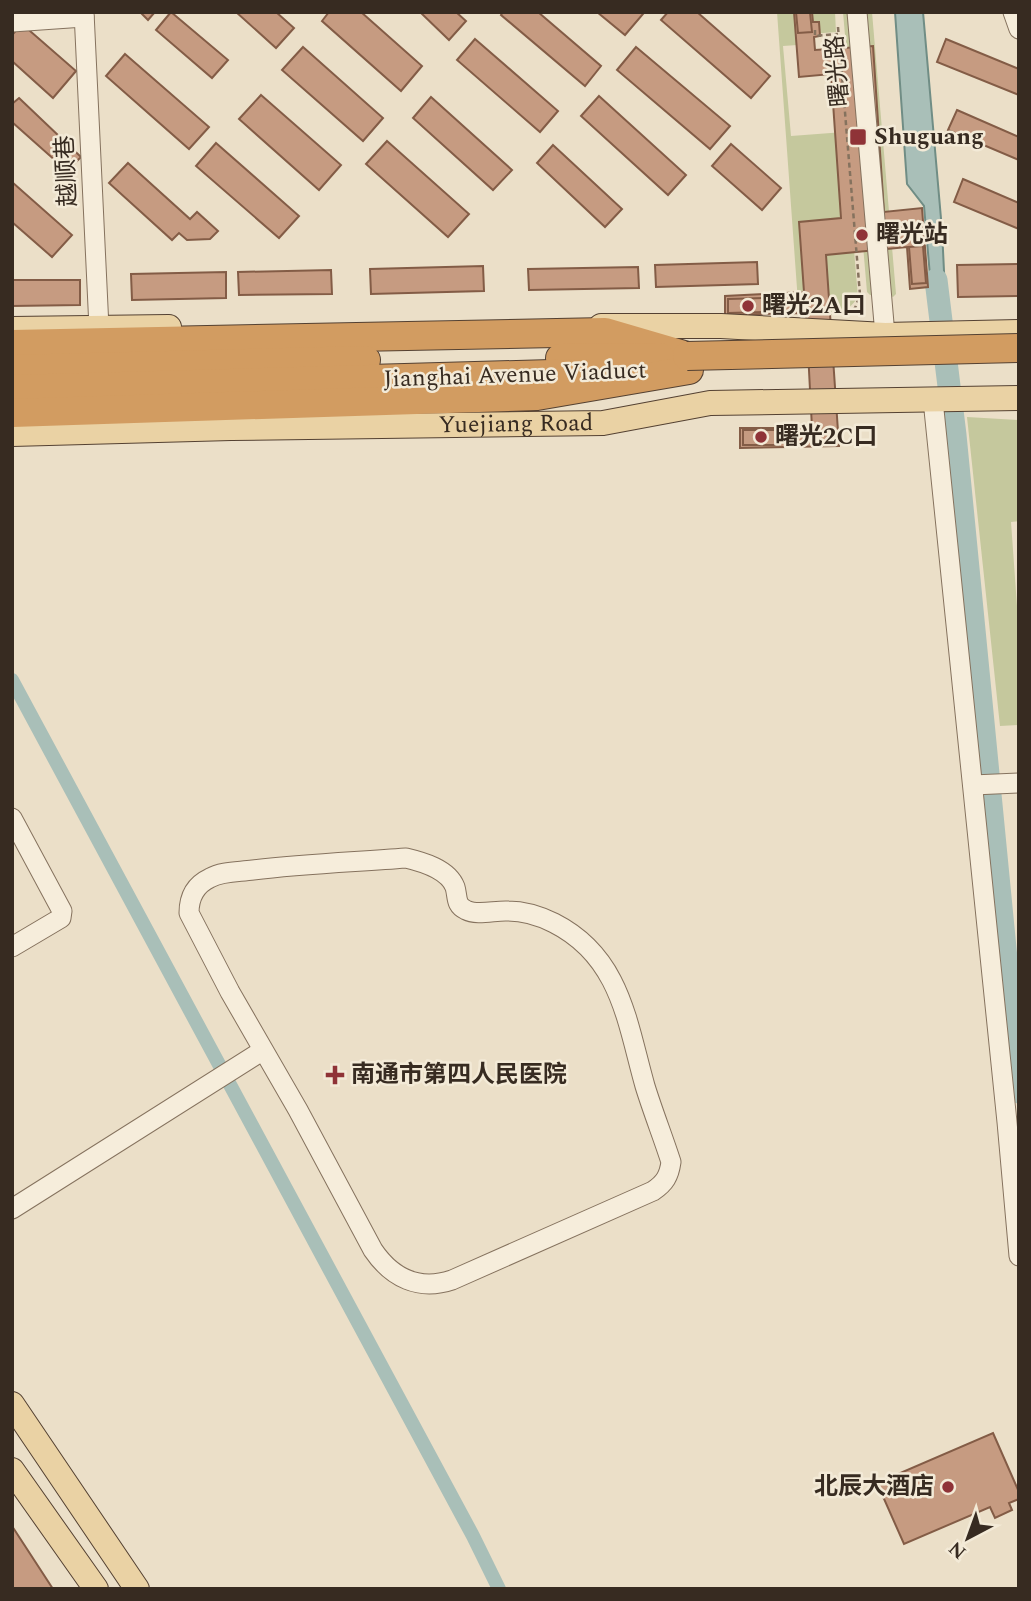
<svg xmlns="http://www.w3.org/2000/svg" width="1031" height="1601" font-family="Spectral,'Noto Sans SC',serif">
  <rect width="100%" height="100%" fill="#ebdfc8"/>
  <!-- green -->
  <g fill="#c5c89d">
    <path d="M777 12H835L836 32 811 34 812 44 783 46 791 136 844 132 858 297C843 320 824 315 799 316Z"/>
    <polygon points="843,12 850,12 873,295 870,295 867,292"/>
    <polygon points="865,12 872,12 896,294 893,297 891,296"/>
    <polygon points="967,417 1019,420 1019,521 1011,522 1019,634 1019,725 1000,726"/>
  </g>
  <!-- water -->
  <polygon fill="#a9bfb8" stroke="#708d85" stroke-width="2" points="895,12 923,12 942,230 946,312 933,311 924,206 907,184"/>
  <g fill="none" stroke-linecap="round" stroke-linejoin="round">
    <!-- canal -->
    <path stroke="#a9bfb8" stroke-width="14" d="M12 680C165 965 321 1249 473 1536L499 1589"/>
    <!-- river -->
    <polyline stroke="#a9bfb8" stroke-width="23" points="936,280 955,435 1019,1092"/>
  </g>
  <!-- building -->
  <g fill="#c69b81" stroke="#835c46" stroke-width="2">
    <polygon points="140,12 155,12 148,20"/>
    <polygon points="171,12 228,60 212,78 156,30"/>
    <polygon points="236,12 276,12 294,28 276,48"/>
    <polygon points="329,12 361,12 422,66 401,91 322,21"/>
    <polygon points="420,12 456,12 466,21 449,40"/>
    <polygon points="503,12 538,12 601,66 585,86 501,15"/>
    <polygon points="597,12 640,12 643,14 625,35"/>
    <polygon points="668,12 697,12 770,76 751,98 661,20"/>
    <polygon points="794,12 812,12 813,22 819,22 820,36 814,37 815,50 873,46 884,212 922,208 928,287 910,289 907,247 826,255 839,446 740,448 740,428 812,428 806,313 725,315 725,296 804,292 799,222 841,218 831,74 799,77"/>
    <polygon points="796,12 810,12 812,32 798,33"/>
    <polygon points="22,24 76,71 53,98 12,61 12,35"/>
    <polygon points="475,39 558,111 540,132 457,60"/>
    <polygon points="946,39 1019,69 1019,95 937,62"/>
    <polygon points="303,47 383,118 363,141 282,70"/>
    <polygon points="636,47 730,126 710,149 617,70"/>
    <polygon points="125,54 209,127 189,149 106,76"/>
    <polygon points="261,95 341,165 319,190 239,119"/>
    <polygon points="599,96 686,175 668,195 581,116"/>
    <polygon points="431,97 512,170 493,190 413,118"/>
    <polygon points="19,98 81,157 67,171 12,122 12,104"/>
    <polygon points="957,110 1019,137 1019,160 948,130"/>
    <polygon points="387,141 469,214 448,237 366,164"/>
    <polygon points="216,143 299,216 279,238 196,166"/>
    <polygon points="731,144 781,188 762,210 712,166"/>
    <polygon points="553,145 622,209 605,227 537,163"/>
    <polygon points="128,163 190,219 197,212 218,231 210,239 187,240 179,233 172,240 109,183"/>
    <polygon points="963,179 1019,203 1019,229 954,202"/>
    <polygon points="12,182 72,235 52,257 12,222"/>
    <polygon points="923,246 926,283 912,284 909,247"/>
    <polygon points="757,262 758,284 656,287 655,265"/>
    <polygon points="1019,264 1019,296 958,297 957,265"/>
    <polygon points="483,266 484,291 371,294 370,269"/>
    <polygon points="638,267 639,288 529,290 528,269"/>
    <polygon points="331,270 332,294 239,295 238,272"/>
    <polygon points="226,272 226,298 132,300 131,274"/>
    <polygon points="12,280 80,280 80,305 12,306"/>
    <polygon points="767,298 767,312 728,313 728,299"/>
    <rect x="743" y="430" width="36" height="15"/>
    <polygon points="993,1433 1019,1492 1019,1499 1009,1503 1012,1510 995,1518 990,1507 904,1544 877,1483"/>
    <polygon points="12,1526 53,1589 12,1589"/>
  </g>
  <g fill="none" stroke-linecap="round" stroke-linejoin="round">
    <!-- minor casing -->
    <g stroke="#85725e" stroke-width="21">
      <g id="minor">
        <polyline points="84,12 99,328"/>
        <polyline points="857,12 885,335"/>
        <polyline points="1013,12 1019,29"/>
        <polyline points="12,22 84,17"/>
        <polyline points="933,400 1007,1122 1019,1256"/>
        <polyline points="973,785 1019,783"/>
        <polyline points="12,818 62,911 61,918 12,947"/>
        <path d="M406 858C423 862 448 869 455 887 458 897 455 905 466 910 477 916 496 910 508 911 524 911 540 916 554 923 621 957 627 1023 645 1086 653 1112 663 1137 671 1162 669 1176 665 1183 653 1191L452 1280C419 1291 392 1278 373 1250L298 1110 230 992 189 913C189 897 195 885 210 878 222 871 239 872 253 870 303 864 355 862 406 858Z"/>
        <polyline points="12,1209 262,1051"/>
      </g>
    </g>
    <!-- major casing -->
    <g stroke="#544132" stroke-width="26">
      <g id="major">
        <polyline points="601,326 721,326 885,335 1019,332"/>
        <polyline points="12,329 169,327"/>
        <path id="s1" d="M12 434 231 428 603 423 710 403 1019 398"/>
        <polyline points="12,1404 137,1589"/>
        <polyline points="12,1470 96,1589"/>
      </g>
    </g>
    <!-- highway casing -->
    <g stroke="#544132" stroke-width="30">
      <g id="highway">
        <polyline points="12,344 605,332 687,356"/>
        <polyline points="560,358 660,357"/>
        <polyline points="12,369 366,360"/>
        <polyline points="12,389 585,373"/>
        <polyline points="12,413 537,396 689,370"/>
      </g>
    </g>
    <!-- path -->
    <g stroke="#85725e" stroke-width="2.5" stroke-dasharray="5 3.5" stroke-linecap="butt">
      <polyline points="838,27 860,295 855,308 846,315"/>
      <polyline points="815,30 815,36 838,34"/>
    </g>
    <!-- minor -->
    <use href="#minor" stroke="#f6eddb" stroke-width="19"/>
    <!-- major -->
    <use href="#major" stroke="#ead2a4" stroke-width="24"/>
    <!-- highway -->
    <use href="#highway" stroke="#d29c61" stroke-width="28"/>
    <!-- highway-bridge casing -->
    <g stroke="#544132" stroke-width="30" stroke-linecap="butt">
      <polyline id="highway-bridge" points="687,356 1019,348"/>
    </g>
    <!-- highway-bridge -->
    <use href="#highway-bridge" stroke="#d29c61" stroke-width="28"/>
  </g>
  <!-- markers -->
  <g fill="#8f3337" stroke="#f3ead7" stroke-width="2.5">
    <rect x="849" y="128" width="18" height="18" rx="3.5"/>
    <circle cx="862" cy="235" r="7"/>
    <circle cx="748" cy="306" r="7"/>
    <circle cx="761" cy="437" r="7"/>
    <path d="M331.5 1064.5h7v7h7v7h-7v7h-7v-7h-7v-7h7z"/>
    <circle cx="948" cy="1487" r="7"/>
  </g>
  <g text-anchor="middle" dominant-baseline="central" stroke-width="5" stroke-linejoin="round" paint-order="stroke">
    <!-- street labels -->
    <g font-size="24" fill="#372b21" stroke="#f3ead7">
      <text transform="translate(838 71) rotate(-95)">曙光路</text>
      <text transform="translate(67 171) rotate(-93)">越顺巷</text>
      <text transform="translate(515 375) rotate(-2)">Jianghai Avenue Viaduct</text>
      <text stroke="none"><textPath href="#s1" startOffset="504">Yuejiang Road</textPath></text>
    </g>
    <!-- poi labels -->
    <g font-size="24" font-weight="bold" fill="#372b21" stroke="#f3ead7" text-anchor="start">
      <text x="874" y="137">Shuguang</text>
      <text x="876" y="235">曙光站</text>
      <text x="762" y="306">曙光2A口</text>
      <text x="775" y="437">曙光2C口</text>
      <text x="351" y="1075">南通市第四人民医院</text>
      <text x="934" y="1487" text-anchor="end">北辰大酒店</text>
    </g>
  </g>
  <!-- border -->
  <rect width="1031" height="1601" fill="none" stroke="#372b21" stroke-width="28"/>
  <!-- north arrow -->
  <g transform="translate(968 1538) rotate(221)" stroke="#f3ead7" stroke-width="5" paint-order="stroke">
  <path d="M0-5L12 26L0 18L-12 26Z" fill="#372b21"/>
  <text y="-10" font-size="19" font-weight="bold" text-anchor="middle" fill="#372b21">N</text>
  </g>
</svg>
